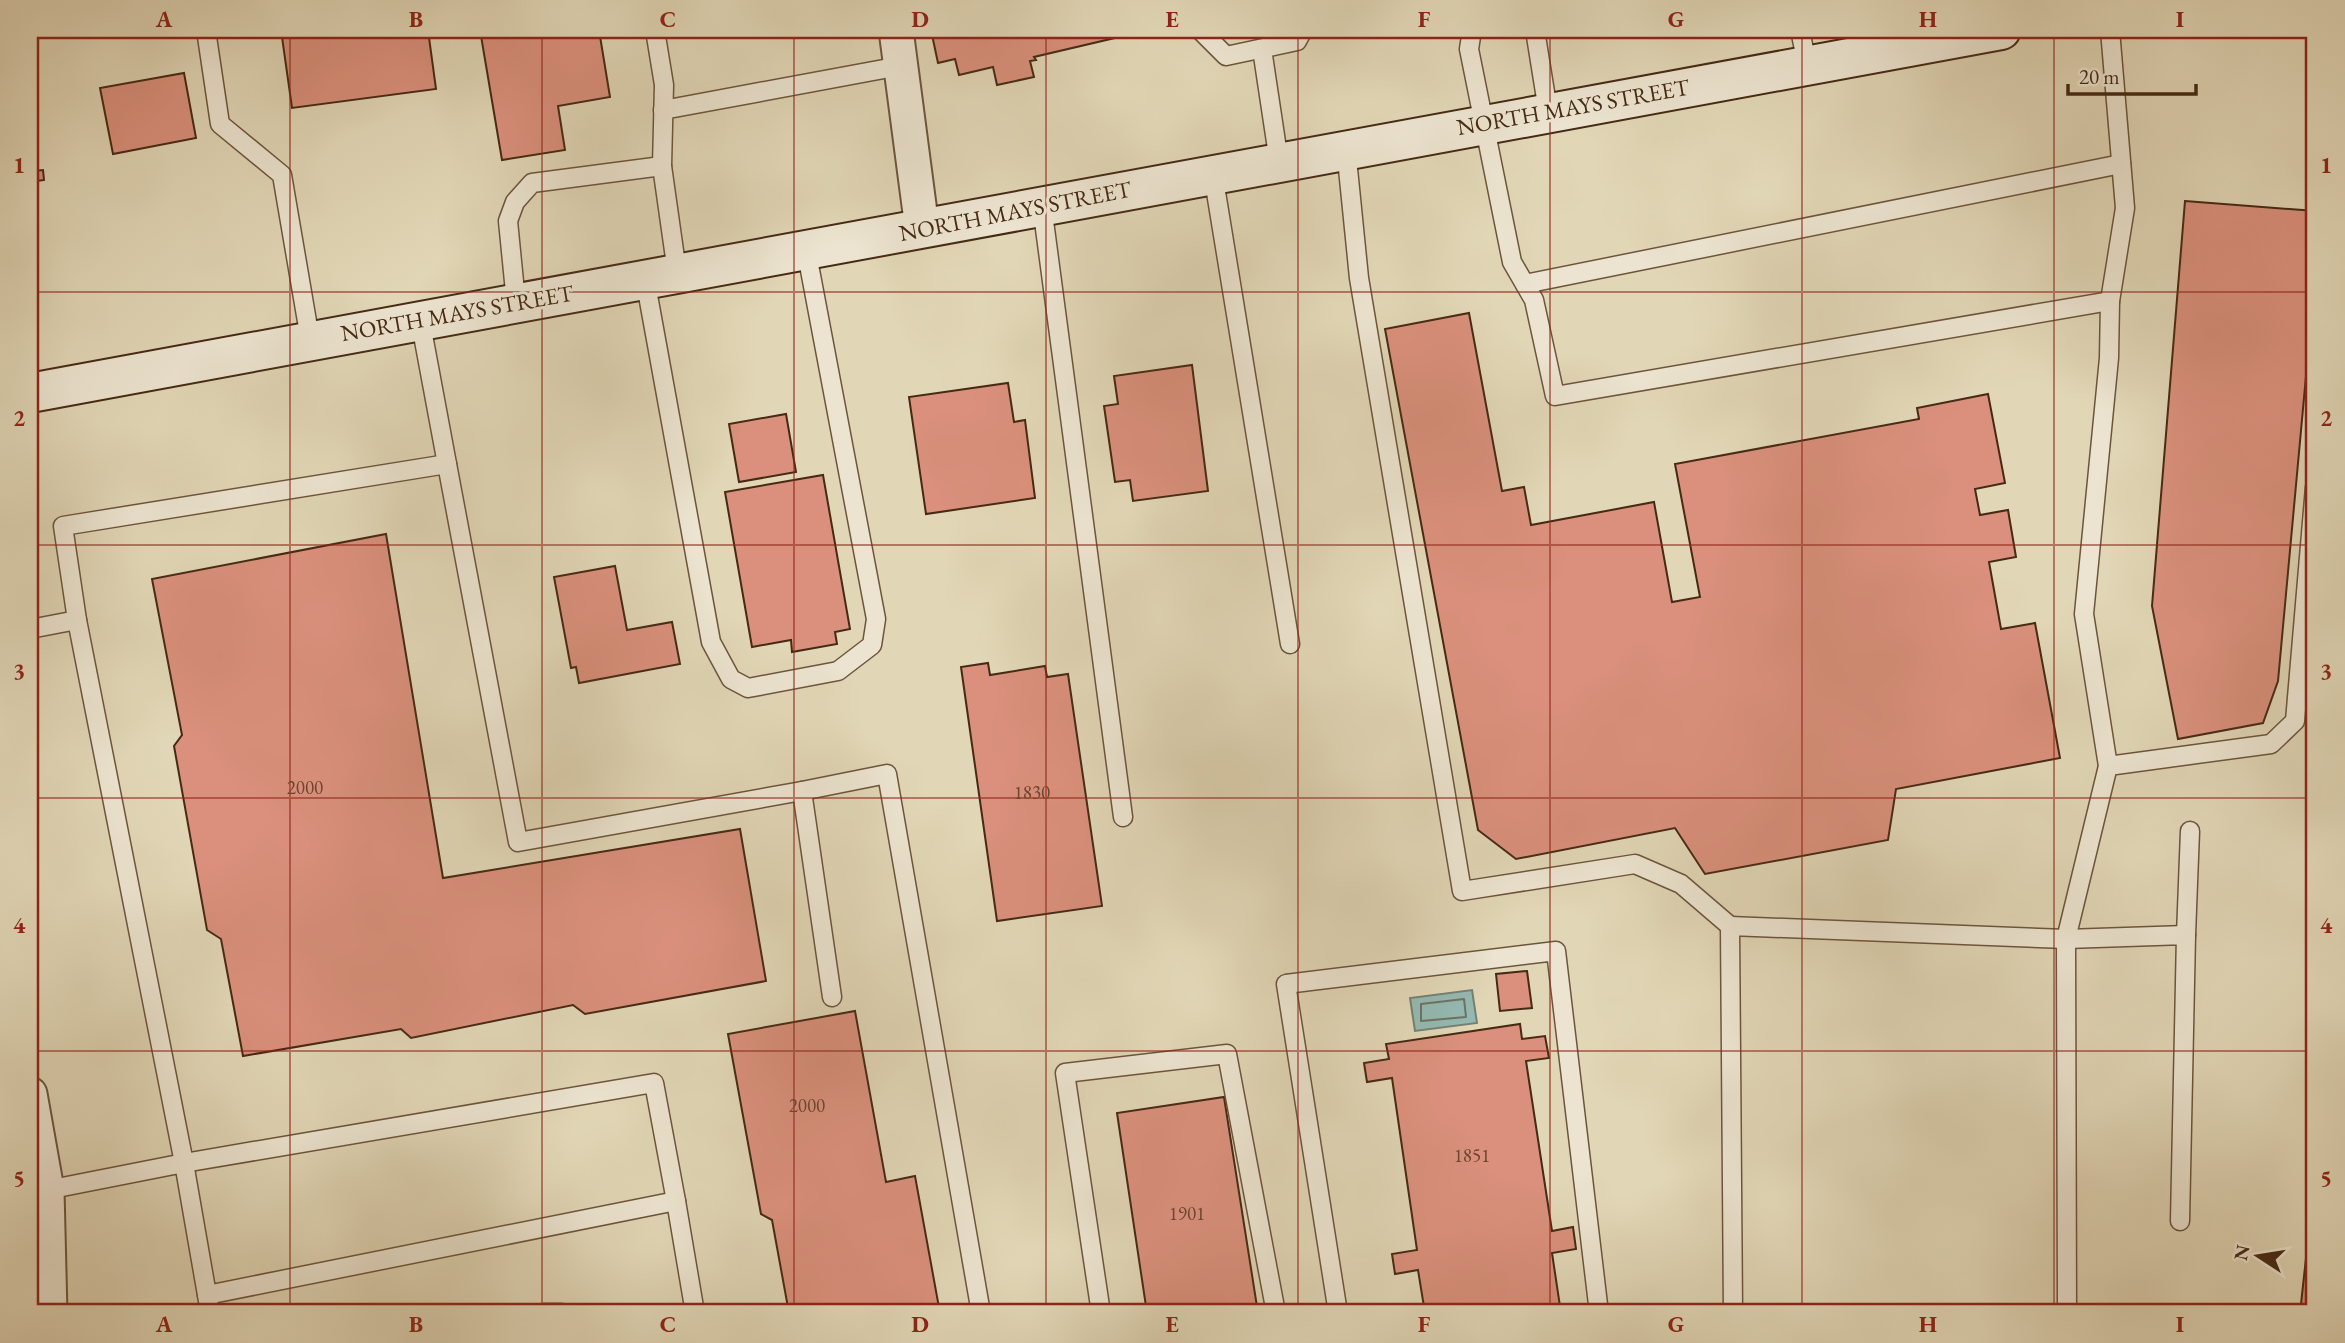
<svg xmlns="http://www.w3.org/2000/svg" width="2345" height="1343" font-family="'EB Garamond',serif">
  <rect width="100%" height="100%" fill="#e1d6b6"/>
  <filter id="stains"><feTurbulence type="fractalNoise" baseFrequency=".00286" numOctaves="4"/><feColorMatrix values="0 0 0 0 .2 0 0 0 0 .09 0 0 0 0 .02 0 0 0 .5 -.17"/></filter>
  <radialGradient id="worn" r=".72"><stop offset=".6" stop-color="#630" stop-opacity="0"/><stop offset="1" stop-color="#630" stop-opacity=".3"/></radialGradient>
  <!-- water -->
  <polygon fill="#94b9b2" stroke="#758073" stroke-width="2" points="1472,990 1477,1023 1415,1031 1410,998"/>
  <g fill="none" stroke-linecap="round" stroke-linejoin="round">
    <!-- shore -->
    <polygon stroke="#6d7263" stroke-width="2" points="1464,999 1466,1017 1421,1021 1421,1004"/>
  </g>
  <!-- building -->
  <g fill="#da907c" stroke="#462a14" stroke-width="2">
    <polygon points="281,30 428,30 436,89 292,108"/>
    <polygon points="480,30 599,30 610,97 558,106 565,150 502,160"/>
    <polygon points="931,30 1149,30 1034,57 1036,60 1030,61 1034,77 997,85 993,67 959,75 955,59 938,63"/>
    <polygon points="184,73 196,138 113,154 100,88"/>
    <polygon points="30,152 33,171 43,170 44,180 30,182"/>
    <polygon points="2185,201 2315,211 2315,278 2278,681 2263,723 2178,739 2152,606"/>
    <polygon points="1469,313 1502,491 1524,487 1531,525 1654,502 1672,602 1700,597 1675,464 1919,419 1917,408 1988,394 2005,483 1975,489 1980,515 2008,510 2016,557 1989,562 2001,629 2035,623 2060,758 1896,789 1888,840 1705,874 1675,828 1516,859 1478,830 1385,329"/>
    <polygon points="1192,365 1208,491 1133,501 1130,480 1115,482 1104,406 1118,404 1114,376"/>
    <polygon points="1008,383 1014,422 1025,420 1035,498 926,514 909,397"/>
    <polygon points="786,414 796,472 739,482 729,424"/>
    <polygon points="823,475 850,629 835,632 837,644 792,652 791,640 752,647 725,492"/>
    <polygon points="386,534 443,878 740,829 766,981 585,1014 573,1005 411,1038 401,1029 243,1056 221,939 207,930 174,746 182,735 152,579"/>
    <polygon points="615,566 627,630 672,622 680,664 579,683 576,667 571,668 554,577"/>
    <polygon points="988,663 990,675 1045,666 1047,677 1068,674 1102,906 997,921 961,667"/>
    <polygon points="1527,971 1532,1008 1500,1011 1496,974"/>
    <polygon points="855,1011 886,1182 915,1176 940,1313 789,1313 772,1220 761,1214 728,1034"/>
    <polygon points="1520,1024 1522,1039 1545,1036 1549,1058 1526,1061 1552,1231 1573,1227 1576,1249 1552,1253 1561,1313 1425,1313 1418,1270 1395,1274 1392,1254 1417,1250 1392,1078 1367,1082 1364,1063 1389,1059 1386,1044"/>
    <polygon points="1224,1097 1258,1313 1147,1313 1117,1113"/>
    <polygon points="2307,1249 2315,1250 2315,1313 2300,1313"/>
  </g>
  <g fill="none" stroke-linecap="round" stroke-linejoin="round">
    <!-- lane casing -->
    <g stroke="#6d553c" stroke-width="21">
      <g id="lane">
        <polyline points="206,30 220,124 282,175 310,339"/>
        <polyline points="655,30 664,85 662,166 677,272"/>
        <polyline points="1200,30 1226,56 1297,41 1303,30"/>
        <polyline points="1472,30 1469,49 1512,262 1534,300 1555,396 2110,301 2125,208 2110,30"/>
        <polyline points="1535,30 1548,111"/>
        <polyline points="1800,30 1807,64"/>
        <polyline points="1262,49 1279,162"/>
        <polyline points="663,110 900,66"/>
        <polyline points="1346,149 1359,278 1462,891 1635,864 1681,884 1730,926"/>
        <polyline points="1213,174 1290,644"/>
        <polyline points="1042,206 1123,817"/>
        <polyline points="645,279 711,642 731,679 748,688 838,671 872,645 876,619 806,249"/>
        <polyline points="1525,284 2121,164"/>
        <polyline points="516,302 508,221 515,202 532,183 662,166"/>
        <polyline points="447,464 518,842 802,791 832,997"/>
        <polyline points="77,620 63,526 447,464 420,319"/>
        <polyline points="30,629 77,620 184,1163 654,1083 676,1201"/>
        <polyline points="2108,766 2271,744 2295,721 2315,487"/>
        <polyline points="802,791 887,774 981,1313"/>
        <polyline points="2186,935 2190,831"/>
        <polyline points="47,1190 184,1163 207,1295 676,1201 695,1313"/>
        <polyline points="207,1295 210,1313"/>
        <polyline points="544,1313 562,1313"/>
        <polyline points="1101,1313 1065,1073 1227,1054 1276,1313"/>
        <polyline points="1338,1313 1286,984 1556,951 1599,1313"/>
        <polyline points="1733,1313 1730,926 2066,939 2186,935 2180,1221"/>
        <polyline points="2067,1313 2066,939 2108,766 2084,614 2109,358 2110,301"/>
      </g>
    </g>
    <!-- street casing -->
    <g stroke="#6d553c" stroke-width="37">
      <g id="street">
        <polyline points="896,30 922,228"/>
        <polyline points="30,1094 47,1190 50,1313"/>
      </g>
    </g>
    <!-- secondary casing -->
    <g stroke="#462a14" stroke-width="42">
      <polyline id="secondary" points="30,393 2001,30"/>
    </g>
    <!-- lane -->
    <use href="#lane" stroke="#ece4d0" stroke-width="18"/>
    <!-- street -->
    <use href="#street" stroke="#ece4d0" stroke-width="33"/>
    <!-- secondary -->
    <use href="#secondary" stroke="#ece4d0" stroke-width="38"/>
  </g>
  <!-- grid -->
  <path fill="none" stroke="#8f2418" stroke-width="2" stroke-opacity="0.55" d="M290 30V1313M542 30V1313M794 30V1313M1046 30V1313M1298 30V1313M1550 30V1313M1802 30V1313M2054 30V1313M30 292H2315M30 545H2315M30 798H2315M30 1051H2315"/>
  <g text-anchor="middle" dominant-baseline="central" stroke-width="6" stroke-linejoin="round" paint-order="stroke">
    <!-- number labels -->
    <g font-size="19" fill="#6b442e">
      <text x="305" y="787">2000</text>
      <text x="1032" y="792">1830</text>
      <text x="807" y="1105">2000</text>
      <text x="1472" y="1155">1851</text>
      <text x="1187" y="1213">1901</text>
    </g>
    <!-- street labels -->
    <g font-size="23" fill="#462a14" stroke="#ece4d0">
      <text transform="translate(1573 107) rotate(-10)">NORTH MAYS STREET</text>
      <text transform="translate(1015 211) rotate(-11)">NORTH MAYS STREET</text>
      <text transform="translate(457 313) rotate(-10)">NORTH MAYS STREET</text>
    </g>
  </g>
  <!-- margin -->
  <rect width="2345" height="1343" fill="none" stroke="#e1d6b6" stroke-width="77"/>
  <!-- north arrow -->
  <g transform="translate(2258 1256) rotate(282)" stroke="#ece4d0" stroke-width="5" paint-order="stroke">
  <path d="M0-5L12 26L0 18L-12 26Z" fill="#462a14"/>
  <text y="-10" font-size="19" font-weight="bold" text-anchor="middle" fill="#462a14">N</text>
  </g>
  <!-- scale -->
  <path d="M2068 84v10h128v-10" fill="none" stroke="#462a14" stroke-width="3.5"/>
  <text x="2079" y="84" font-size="21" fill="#462a14" stroke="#ece4d0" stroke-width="5" paint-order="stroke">20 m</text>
  <rect x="38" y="38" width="2268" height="1266" fill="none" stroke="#8f2418" stroke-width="2.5"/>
  <g font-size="23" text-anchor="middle" font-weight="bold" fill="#8f2418">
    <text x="164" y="27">A</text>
    <text x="416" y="27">B</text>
    <text x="668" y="27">C</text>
    <text x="920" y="27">D</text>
    <text x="1172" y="27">E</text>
    <text x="1424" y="27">F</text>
    <text x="1676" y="27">G</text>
    <text x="1928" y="27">H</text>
    <text x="2180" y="27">I</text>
    <text x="19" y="173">1</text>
    <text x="2326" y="173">1</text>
    <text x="19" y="426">2</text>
    <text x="2326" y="426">2</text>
    <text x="19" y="679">3</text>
    <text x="2326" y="679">3</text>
    <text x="19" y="933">4</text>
    <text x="2326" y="933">4</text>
    <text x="19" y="1186">5</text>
    <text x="2326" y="1186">5</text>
    <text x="164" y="1332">A</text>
    <text x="416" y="1332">B</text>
    <text x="668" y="1332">C</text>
    <text x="920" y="1332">D</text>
    <text x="1172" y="1332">E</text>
    <text x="1424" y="1332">F</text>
    <text x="1676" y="1332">G</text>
    <text x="1928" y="1332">H</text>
    <text x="2180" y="1332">I</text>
  </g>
  <rect width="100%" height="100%" filter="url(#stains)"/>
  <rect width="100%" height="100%" fill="url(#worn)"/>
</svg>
